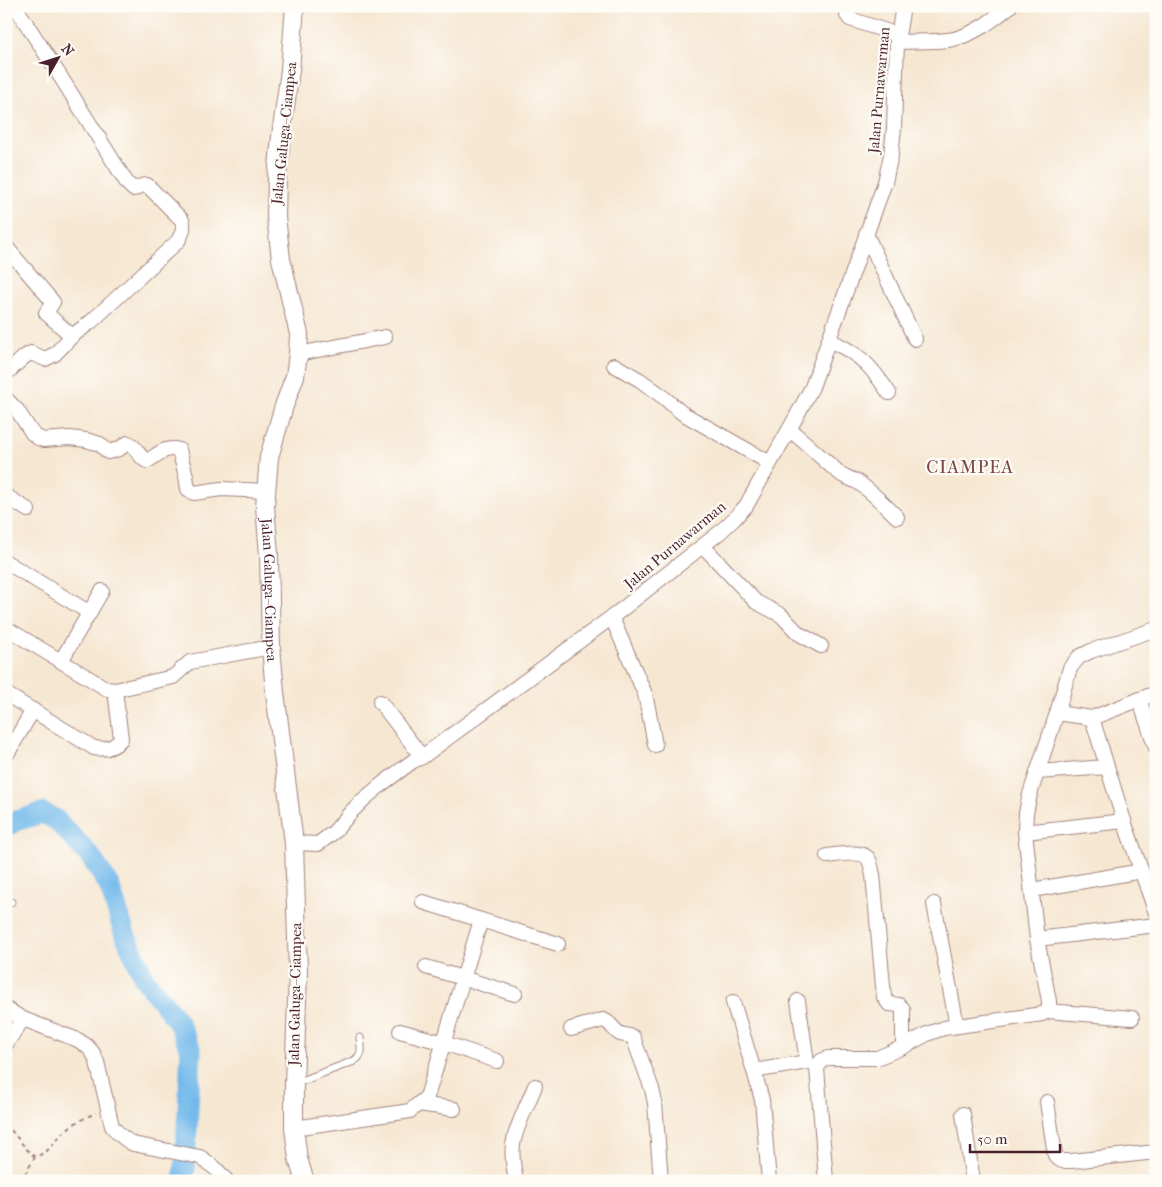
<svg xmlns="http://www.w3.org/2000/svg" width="1162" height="1187" font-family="'IM FELL French Canon',serif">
  <rect width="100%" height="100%" fill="#fdfcf7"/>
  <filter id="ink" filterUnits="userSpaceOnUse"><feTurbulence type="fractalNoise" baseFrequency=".02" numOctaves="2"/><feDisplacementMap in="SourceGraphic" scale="10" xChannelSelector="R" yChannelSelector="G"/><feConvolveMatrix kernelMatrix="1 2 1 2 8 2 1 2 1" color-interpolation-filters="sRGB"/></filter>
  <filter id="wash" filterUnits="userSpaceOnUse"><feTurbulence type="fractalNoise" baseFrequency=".0096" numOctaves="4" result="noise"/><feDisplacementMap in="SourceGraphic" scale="20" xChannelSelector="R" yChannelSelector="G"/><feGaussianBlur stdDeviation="1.12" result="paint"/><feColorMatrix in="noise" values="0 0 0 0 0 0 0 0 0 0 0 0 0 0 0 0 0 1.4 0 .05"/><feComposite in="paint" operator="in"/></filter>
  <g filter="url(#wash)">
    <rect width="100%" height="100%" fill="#f6e7d2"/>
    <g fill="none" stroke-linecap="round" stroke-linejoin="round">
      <!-- river -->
      <polyline stroke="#73baeb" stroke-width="21" points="6,827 16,821 42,813 55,819 90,856 109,885 124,932 145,980 177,1020 191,1050 185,1167 183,1181"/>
    </g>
  </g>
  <g filter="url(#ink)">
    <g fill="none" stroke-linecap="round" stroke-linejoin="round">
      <!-- service casing -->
      <g stroke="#a0837e" stroke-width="9">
        <g id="service">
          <polyline points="6,905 11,902"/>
          <path d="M294 1084 354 1061C364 1054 361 1049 360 1038"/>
        </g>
      </g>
      <!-- minor casing -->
      <g stroke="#a0837e" stroke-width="16">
        <g id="minor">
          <polyline points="849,6 847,15 850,19 898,35"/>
          <path d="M897 42C914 41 932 42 948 40 971 37 993 20 1010 6"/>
          <polyline points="866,234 915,339"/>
          <polyline points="6,246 7,248 53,302 46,313 72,336"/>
          <path d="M830 340C840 346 852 351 861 359 872 368 881 381 889 393"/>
          <polyline points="298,354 385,337"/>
          <polyline points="614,365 640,380 662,396 682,413 770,463"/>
          <path d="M6 374 24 357 31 353 45 359 55 354 72 336 92 321 178 241C182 234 185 228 182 220L147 185C142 184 139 188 133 189L127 183 60 76 15 6"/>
          <path d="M6 399 17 410 32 433 38 438 44 440 70 438 86 440 100 444 108 452 119 449 128 443C137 446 138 457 147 461 158 455 165 446 179 450L186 476 188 489 194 493 221 489 266 491"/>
          <path d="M790 430C808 444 824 461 842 475 848 478 854 480 859 483 873 493 885 505 897 517"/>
          <polyline points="6,496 28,510"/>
          <polyline points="703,546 756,602 781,615 798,633 821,646"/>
          <polyline points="6,562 90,613"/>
          <polyline points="612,618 645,694 649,713 655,745"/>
          <polyline points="6,628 107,689 115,690 173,677 190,662 271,647"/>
          <polyline points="61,661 102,591"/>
          <path d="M6 694 94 748C106 750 114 748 121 739L115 690"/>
          <polyline points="1139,699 1156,748"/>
          <polyline points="380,702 422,757"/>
          <polyline points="1057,713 1092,718 1156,693"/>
          <polyline points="1092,718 1124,821 1156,913"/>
          <polyline points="6,756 33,710"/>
          <polyline points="1037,772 1107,767"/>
          <polyline points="1025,832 1124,821"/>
          <polyline points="294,843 318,844 334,832 351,812 363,800 382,784 413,761 422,757 616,614 719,533 733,520 746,506 795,419 812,387 885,182 891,155 894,128 897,42 903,6"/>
          <path d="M827 856C837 855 864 849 869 860 871 864 872 871 873 875L884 997 889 1004 899 1005 903 1009V1047"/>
          <polyline points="1032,890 1142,871"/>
          <polyline points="423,902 558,944"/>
          <polyline points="934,904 957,1026"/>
          <polyline points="1037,939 1156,925"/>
          <polyline points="426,967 515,994"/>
          <polyline points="733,1002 754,1071 762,1100 769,1181"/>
          <path d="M6 1009 23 1019 78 1040 87 1046 93 1053 97 1062 112 1126C118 1134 124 1139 133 1144L200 1157 215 1168 227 1181"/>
          <polyline points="1048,1011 1132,1018"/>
          <path d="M571 1029 603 1020C611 1022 613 1030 620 1034 624 1035 628 1035 633 1037L652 1089 655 1103 661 1181"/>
          <polyline points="400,1031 444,1043 497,1061"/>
          <polyline points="6,1044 23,1019"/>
          <polyline points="754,1071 807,1062 798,1001"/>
          <polyline points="1047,1102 1055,1155 1057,1158 1062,1161 1071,1161 1156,1152"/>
          <polyline points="419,1104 454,1109"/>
          <polyline points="963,1114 973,1181"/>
          <polyline points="294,1128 410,1111 427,1097 481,920"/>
          <path d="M516 1181C514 1169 511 1157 513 1145 515 1128 528 1104 535 1086"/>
          <polyline points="826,1181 817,1068 821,1061 828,1058 877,1058 903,1047 927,1034 944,1028 1042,1014 1048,1011 1049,1006 1049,1001 1037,939 1025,832 1026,813 1030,794 1057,713 1070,668 1079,657 1091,651 1156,629"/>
        </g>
      </g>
      <!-- tertiary casing -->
      <g stroke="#a0837e" stroke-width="20">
        <g id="tertiary">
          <path id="s1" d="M295 6 290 70 281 136 277 178 276 217 281 259 299 334 298 354 295 376 284 406 269 457 265 506 269 555 271 647 275 692 294 843 298 972 294 1084V1128L298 1159 305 1181"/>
        </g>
      </g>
      <!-- path -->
      <g stroke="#a0837e" stroke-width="2" stroke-dasharray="4 4" stroke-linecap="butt">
        <path d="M6 1124 29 1152 35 1157C53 1150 52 1143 65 1131 74 1123 84 1118 96 1113"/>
        <polyline points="21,1181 35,1157"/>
      </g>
      <!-- service -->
      <use href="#service" stroke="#fff" stroke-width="7"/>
      <!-- minor -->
      <use href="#minor" stroke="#fff" stroke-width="14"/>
      <!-- tertiary -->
      <use href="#tertiary" stroke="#fff" stroke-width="18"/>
    </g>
  </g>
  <g text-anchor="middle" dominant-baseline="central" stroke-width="4.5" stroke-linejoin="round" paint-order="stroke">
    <!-- street labels -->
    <g font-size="15" fill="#4a1f2b" stroke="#fdfcf7">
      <text transform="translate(879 90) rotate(-85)">Jalan Purnawarman</text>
      <text transform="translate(284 133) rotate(-84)">Jalan Galuga–Ciampea</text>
      <text transform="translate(675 545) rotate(-40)">Jalan Purnawarman</text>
      <text stroke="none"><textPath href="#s1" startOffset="592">Jalan Galuga–Ciampea</textPath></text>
      <text transform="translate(295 994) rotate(-89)">Jalan Galuga–Ciampea</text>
    </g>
    <!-- quarter labels -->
    <g font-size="18" letter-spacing="1" fill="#7e4848" stroke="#fdfcf7">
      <text x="970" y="467">CIAMPEA</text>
    </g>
  </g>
  <!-- margin -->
  <rect width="1162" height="1187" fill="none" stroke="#fdfcf7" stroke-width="25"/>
  <!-- north arrow -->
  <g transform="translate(58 58) rotate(51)" stroke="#fdfcf7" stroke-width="4" paint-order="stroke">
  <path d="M0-4L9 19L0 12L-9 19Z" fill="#4a1f2b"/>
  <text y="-8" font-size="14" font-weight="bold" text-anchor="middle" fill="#4a1f2b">N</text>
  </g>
  <!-- scale -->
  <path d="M970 1144v8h90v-8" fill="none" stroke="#4a1f2b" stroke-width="2.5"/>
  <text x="977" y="1144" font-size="15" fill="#4a1f2b" stroke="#fdfcf7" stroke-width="4" paint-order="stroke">50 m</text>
</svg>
